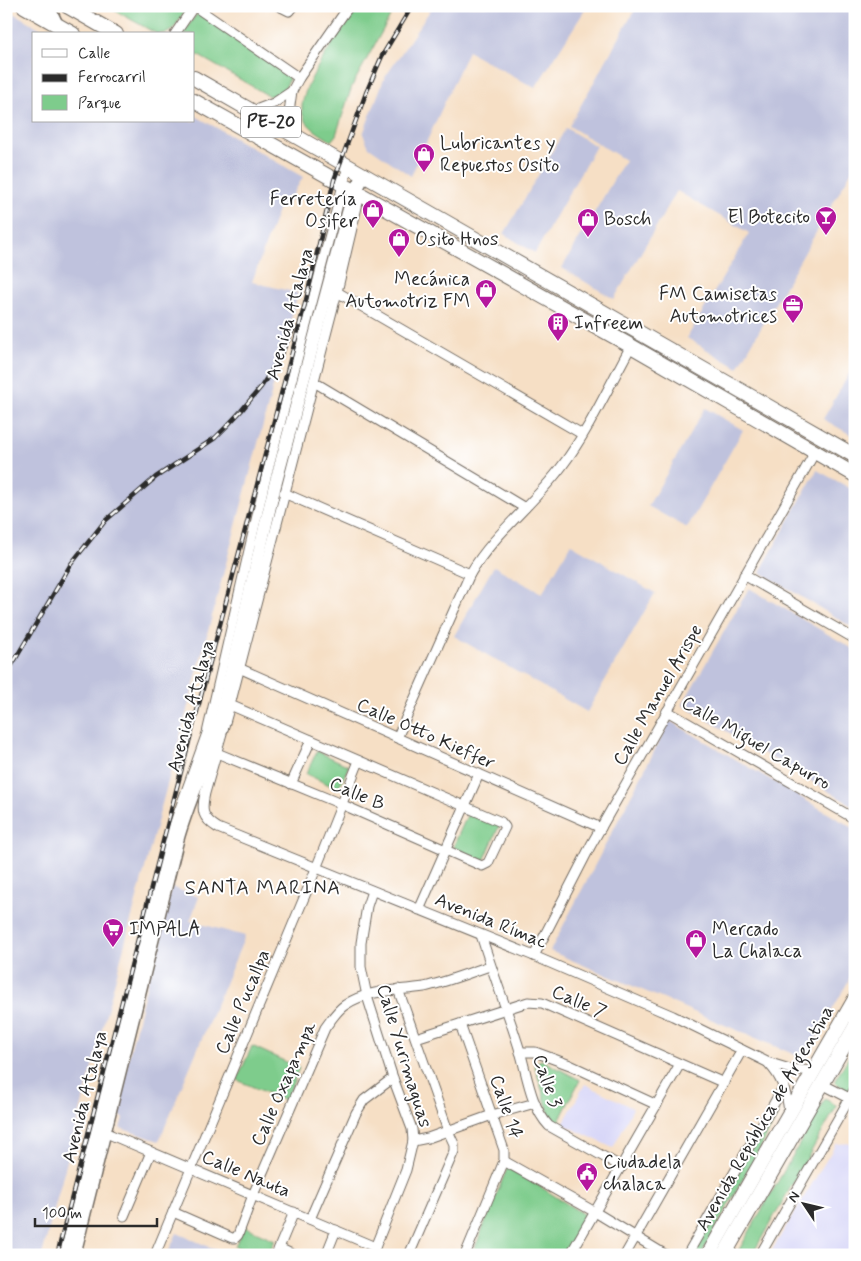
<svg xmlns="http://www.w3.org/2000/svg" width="861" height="1261" font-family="Mynerve,sans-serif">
  <rect width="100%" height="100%" fill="#fff"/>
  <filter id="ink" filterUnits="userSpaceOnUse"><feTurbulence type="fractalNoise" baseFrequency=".02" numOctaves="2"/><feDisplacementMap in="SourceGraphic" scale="10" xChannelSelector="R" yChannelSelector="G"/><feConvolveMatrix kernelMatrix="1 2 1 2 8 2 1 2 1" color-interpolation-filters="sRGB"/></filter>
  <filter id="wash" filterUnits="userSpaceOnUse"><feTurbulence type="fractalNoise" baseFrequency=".0096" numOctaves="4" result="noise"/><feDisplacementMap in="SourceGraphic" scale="20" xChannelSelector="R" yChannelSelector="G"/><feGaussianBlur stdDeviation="1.12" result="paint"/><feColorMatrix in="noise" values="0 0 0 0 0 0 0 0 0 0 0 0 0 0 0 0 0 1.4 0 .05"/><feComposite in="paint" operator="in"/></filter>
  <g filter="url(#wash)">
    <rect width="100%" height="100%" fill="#f6dfc5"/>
    <!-- built -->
    <g fill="#d8d7f8">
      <polygon points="585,1084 633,1108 613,1148 563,1124"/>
      <polygon points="855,1143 855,1255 769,1255 836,1144"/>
    </g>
    <!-- industrial -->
    <g fill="#bfc2dd">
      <polygon points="433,6 578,6 585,10 535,88 468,51 411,176 369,147 363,134 384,79"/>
      <polygon points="637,6 855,6 855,165 738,368 687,338 749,233 677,191 614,299 562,268 625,160 569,126"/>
      <polygon points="6,9 50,34 34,34 34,121 194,121 194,115 303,177 288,203 278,210 252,282 298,293 42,1255 6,1255"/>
      <polygon points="566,128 596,146 535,253 504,234"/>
      <polygon points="855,364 855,437 823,419"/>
      <polygon points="705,408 743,430 687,528 648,506"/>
      <polygon points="817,470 855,491 855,629 760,572"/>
      <polygon points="571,544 655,593 587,712 454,636 494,566 542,594"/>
      <polygon points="749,588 855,650 855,807 682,705"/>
      <polygon points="670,721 855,829 855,969 805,1059 550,951"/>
      <polygon points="171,887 199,897 190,921 245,936 159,1141 120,1128 123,1118 115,1112"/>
      <polygon points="177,1233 228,1255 167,1255"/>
    </g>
    <!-- green -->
    <g fill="#7ecc8c" stroke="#547c5c">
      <polygon points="107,6 187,6 187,7 173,30 167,33 157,34"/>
      <path d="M359 6H396L352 86 336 135 331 141C321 134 307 128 303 115 294 91 344 28 359 6Z"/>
      <path d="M199 14 287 74 289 79C287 88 279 94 269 96L194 53V34H183L195 16Z"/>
      <polygon points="317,751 349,766 338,789 306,774"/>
      <polygon points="469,811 500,824 484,861 453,847"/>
      <polygon points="252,1046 299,1068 286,1101 237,1080"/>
      <polygon points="855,1046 855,1081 849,1091 834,1082"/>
      <polygon points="542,1060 580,1080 558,1123 550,1117 534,1063"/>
      <polygon points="825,1099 837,1106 752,1255 736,1255"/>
      <polygon points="778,1110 780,1112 701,1255 690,1255 755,1143"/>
      <polygon points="508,1166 586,1216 564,1255 472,1255"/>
      <polygon points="244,1226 275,1240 268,1255 256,1255 235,1246"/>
    </g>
  </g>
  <g filter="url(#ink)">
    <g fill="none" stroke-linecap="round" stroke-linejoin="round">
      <!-- street casing -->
      <g stroke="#726a61" stroke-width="11">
        <g id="street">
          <polyline points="279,6 289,11 293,6"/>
          <polyline points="175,34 194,6 299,78"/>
          <polyline points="253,111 274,103 292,91"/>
          <polyline points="292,134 289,112 292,91 299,78 349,6"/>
          <path d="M360 194 337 292 230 705 205 793C201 811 202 818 218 828L534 956 673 1016 767 1062 790 1069 813 1071"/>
          <polyline points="337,292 582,434"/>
          <polyline points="314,382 525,508"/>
          <polyline points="284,493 470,574"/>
          <polyline points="744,575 855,639"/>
          <polyline points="239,668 601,828"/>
          <polyline points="667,711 855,819"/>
          <path d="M397 738 470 574C494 533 534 504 562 466 588 432 610 384 631 346"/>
          <polyline points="217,753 341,804 482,866 488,863 505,827 501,822 230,705"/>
          <polyline points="291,784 311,740"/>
          <polyline points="419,910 479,774"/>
          <path d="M481 935C493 974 508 1012 520 1051 527 1075 531 1107 549 1126L622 1167"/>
          <polyline points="534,956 591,845 815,452"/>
          <polyline points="398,989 448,1131 454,1144 454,1151 409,1255"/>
          <polyline points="460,1024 504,1150 504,1161 465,1255"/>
          <polyline points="416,1038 528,1002 542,1003 724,1083"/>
          <polyline points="520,1052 535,1052 570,1065 657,1105"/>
          <path d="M769 1064C782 1077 787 1093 789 1112"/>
          <polyline points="822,1084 855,1101"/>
          <polyline points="104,1132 375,1247"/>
          <polyline points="413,1141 428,1138 492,1115 535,1103"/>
          <polyline points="504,1161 595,1212 666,1255"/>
          <path d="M173 1212 232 1238H235L238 1235 253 1195 325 1028C331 1020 337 1010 345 1005 368 989 398 991 424 987 446 982 468 973 490 966"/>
          <polyline points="124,1216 151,1152"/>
          <polyline points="310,1219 356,1113 364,1100 393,1078"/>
          <polyline points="279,1248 294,1255"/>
          <polyline points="64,1255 169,839 207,733 264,485 348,166"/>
          <polyline points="155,1255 311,881 359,761"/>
          <polyline points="276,1255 294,1212"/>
          <polyline points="326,1255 336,1230"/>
          <polyline points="372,1255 406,1170 413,1141 412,1129 393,1078 367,996 361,967 361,943 367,906 372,891"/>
          <polyline points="570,1255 680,1064"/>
          <polyline points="625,1255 742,1050"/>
          <polyline points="687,1255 784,1086"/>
          <polyline points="760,1255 855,1089"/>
        </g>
      </g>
      <!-- secondary casing -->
      <g stroke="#726a61" stroke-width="15">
        <g id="secondary">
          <polyline points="48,6 57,25"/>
          <path d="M74 1255 177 841C188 800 208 761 220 720L274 489 352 198 364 175"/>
        </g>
      </g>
      <!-- primary casing -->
      <g stroke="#726a61" stroke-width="16">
        <g id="primary">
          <polyline points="24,6 73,34"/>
          <polyline points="67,6 116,34"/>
          <polyline points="194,78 855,456"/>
          <polyline points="194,101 631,346 855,475"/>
          <polyline points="708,1255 855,999"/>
          <polyline points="724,1255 855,1027"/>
        </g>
      </g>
      <!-- street -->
      <use href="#street" stroke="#fff" stroke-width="9"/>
      <!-- secondary -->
      <use href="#secondary" stroke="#fff" stroke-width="12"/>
      <!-- primary -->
      <use href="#primary" stroke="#fff" stroke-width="14"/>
      <!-- rail casing -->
      <g stroke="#2b2b2b" stroke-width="4.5">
        <g id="rail">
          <polyline points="6,675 71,564 105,521 156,477 215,438 226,427 241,411 261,387 277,362 293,330"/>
          <polyline points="57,1255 178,783 306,300 334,180 366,93 382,56 412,6"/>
        </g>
      </g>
      <!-- rail -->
      <use href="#rail" stroke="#fff" stroke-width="2.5" stroke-dasharray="8" stroke-linecap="butt"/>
    </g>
  </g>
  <!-- icons -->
  <defs>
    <g id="shop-pin" transform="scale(1.125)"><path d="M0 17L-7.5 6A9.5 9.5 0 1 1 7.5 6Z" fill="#b5179e" stroke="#fff"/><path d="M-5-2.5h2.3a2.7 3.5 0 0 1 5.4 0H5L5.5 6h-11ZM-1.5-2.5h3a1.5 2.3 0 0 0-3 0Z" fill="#fff"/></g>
    <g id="bar-pin" transform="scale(1.125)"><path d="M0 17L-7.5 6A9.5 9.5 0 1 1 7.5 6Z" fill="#b5179e" stroke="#fff"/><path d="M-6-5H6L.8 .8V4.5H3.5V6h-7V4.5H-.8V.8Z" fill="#fff"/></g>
    <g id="office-pin" transform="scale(1.125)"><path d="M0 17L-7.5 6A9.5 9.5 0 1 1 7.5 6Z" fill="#b5179e" stroke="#fff"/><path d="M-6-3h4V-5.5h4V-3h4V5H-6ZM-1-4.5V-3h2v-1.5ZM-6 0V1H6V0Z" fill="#fff"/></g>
    <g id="building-pin" transform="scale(1.125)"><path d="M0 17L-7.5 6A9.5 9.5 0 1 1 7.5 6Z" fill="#b5179e" stroke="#fff"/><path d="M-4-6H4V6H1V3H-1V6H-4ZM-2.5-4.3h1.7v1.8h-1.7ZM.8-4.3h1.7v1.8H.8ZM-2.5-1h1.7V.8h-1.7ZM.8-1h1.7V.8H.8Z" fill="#fff"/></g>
    <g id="supermarket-pin" transform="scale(1.125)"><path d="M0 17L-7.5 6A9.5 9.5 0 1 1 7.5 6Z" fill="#b5179e" stroke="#fff"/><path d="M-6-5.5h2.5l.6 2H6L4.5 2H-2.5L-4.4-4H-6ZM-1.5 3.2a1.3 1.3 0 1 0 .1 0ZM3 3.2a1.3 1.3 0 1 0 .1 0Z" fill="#fff"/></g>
    <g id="civic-pin" transform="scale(1.125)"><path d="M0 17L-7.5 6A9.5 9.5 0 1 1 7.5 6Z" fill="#b5179e" stroke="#fff"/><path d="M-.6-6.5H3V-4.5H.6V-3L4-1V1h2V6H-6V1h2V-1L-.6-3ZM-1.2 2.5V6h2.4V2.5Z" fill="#fff"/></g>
  </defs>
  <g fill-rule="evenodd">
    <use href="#shop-pin" x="424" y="154"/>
    <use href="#shop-pin" x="373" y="210"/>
    <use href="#bar-pin" x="826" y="217"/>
    <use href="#shop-pin" x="588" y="219"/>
    <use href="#shop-pin" x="399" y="239"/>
    <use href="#shop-pin" x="486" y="290"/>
    <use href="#office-pin" x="793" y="305"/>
    <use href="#building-pin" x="558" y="323"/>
    <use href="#supermarket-pin" x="113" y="929"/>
    <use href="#shop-pin" x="696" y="940"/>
    <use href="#civic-pin" x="587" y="1173"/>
  </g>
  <g text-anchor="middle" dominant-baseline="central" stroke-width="4" stroke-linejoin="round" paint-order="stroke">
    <!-- shield labels -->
    <rect fill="#fff" stroke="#6b6b6b" stroke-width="1" x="241" y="106.5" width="60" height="31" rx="4"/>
    <g font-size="18" font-weight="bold" fill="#2b2b2b">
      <text x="271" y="122">PE-20</text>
    </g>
    <!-- poi labels -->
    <g font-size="19" fill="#2b2b2b" stroke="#fff" text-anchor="start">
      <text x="440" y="143">Lubricantes y<tspan x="440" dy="22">Repuestos Osito</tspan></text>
      <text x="357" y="199" text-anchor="end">Ferretería<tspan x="357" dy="22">Osifer</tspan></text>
      <text x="810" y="217" text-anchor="end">El Botecito</text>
      <text x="604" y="219">Bosch</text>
      <text x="415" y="239">Osito Hnos</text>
      <text x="470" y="279" text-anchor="end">Mecánica<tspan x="470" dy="22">Automotriz FM</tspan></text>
      <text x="777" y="294" text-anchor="end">FM Camisetas<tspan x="777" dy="22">Automotrices</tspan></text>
      <text x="574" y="323">Infreem</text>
      <text x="129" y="929">IMPALA</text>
      <text x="712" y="929">Mercado<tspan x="712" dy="22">La Chalaca</tspan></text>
      <text x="603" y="1162">Ciudadela<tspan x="603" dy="22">chalaca</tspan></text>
    </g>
    <!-- street labels -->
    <g font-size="19" fill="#2b2b2b" stroke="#fff">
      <text transform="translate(290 314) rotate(-75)">Avenida Atalaya</text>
      <text transform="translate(658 695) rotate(-60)">Calle Manuel Arispe</text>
      <text transform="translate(191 706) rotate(-75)">Avenida Atalaya</text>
      <text transform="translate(426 734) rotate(24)">Calle Otto Kieffer</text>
      <text transform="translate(756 743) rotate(30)">Calle Miguel Capurro</text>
      <text transform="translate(357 794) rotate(23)">Calle B</text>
      <text transform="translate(491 921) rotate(22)">Avenida Rímac</text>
      <text transform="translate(243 1002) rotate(-67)">Calle Pucallpa</text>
      <text transform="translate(579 1002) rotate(23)">Calle 7</text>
      <text transform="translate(404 1056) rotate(73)">Calle Yurimaguas</text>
      <text transform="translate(547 1081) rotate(71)">Calle 3</text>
      <text transform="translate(284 1084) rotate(-66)">Calle Oxapampa</text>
      <text transform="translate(85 1097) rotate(-76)">Avenida Atalaya</text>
      <text transform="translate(506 1107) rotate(71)">Calle 14</text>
      <text transform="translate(765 1118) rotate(-60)">Avenida República de Argentina</text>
      <text transform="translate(246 1174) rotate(23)">Calle Nauta</text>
    </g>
    <!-- neighbourhood labels -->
    <g font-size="20" letter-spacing="1" fill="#2b2b2b" stroke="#fff">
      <text x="263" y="888">SANTA MARINA</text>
    </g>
  </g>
  <!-- margin -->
  <rect width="861" height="1261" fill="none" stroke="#fff" stroke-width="25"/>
  <!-- legend -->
  <rect x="32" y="32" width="162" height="90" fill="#ffffff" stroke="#aaaaaa"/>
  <rect x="42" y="49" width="25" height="8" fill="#ffffff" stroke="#aaaaaa"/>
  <text x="78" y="58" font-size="15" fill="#2b2b2b">Calle</text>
  <rect x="42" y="74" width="25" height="8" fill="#2b2b2b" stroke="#aaaaaa"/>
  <text x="78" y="82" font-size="15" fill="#2b2b2b">Ferrocarril</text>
  <rect x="42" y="95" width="25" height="15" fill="#7ecc8c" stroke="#aaaaaa"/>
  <text x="78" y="108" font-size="15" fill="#2b2b2b">Parque</text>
  <!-- north arrow -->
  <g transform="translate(804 1204) rotate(305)" stroke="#ffffff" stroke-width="4" paint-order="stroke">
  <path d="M0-4L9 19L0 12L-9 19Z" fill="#2b2b2b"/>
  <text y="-8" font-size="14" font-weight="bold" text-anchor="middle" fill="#2b2b2b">N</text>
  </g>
  <!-- scale -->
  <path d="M35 1218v8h122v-8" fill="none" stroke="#2b2b2b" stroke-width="2.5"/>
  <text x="42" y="1218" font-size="15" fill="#2b2b2b" stroke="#ffffff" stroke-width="4" paint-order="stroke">100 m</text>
</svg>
